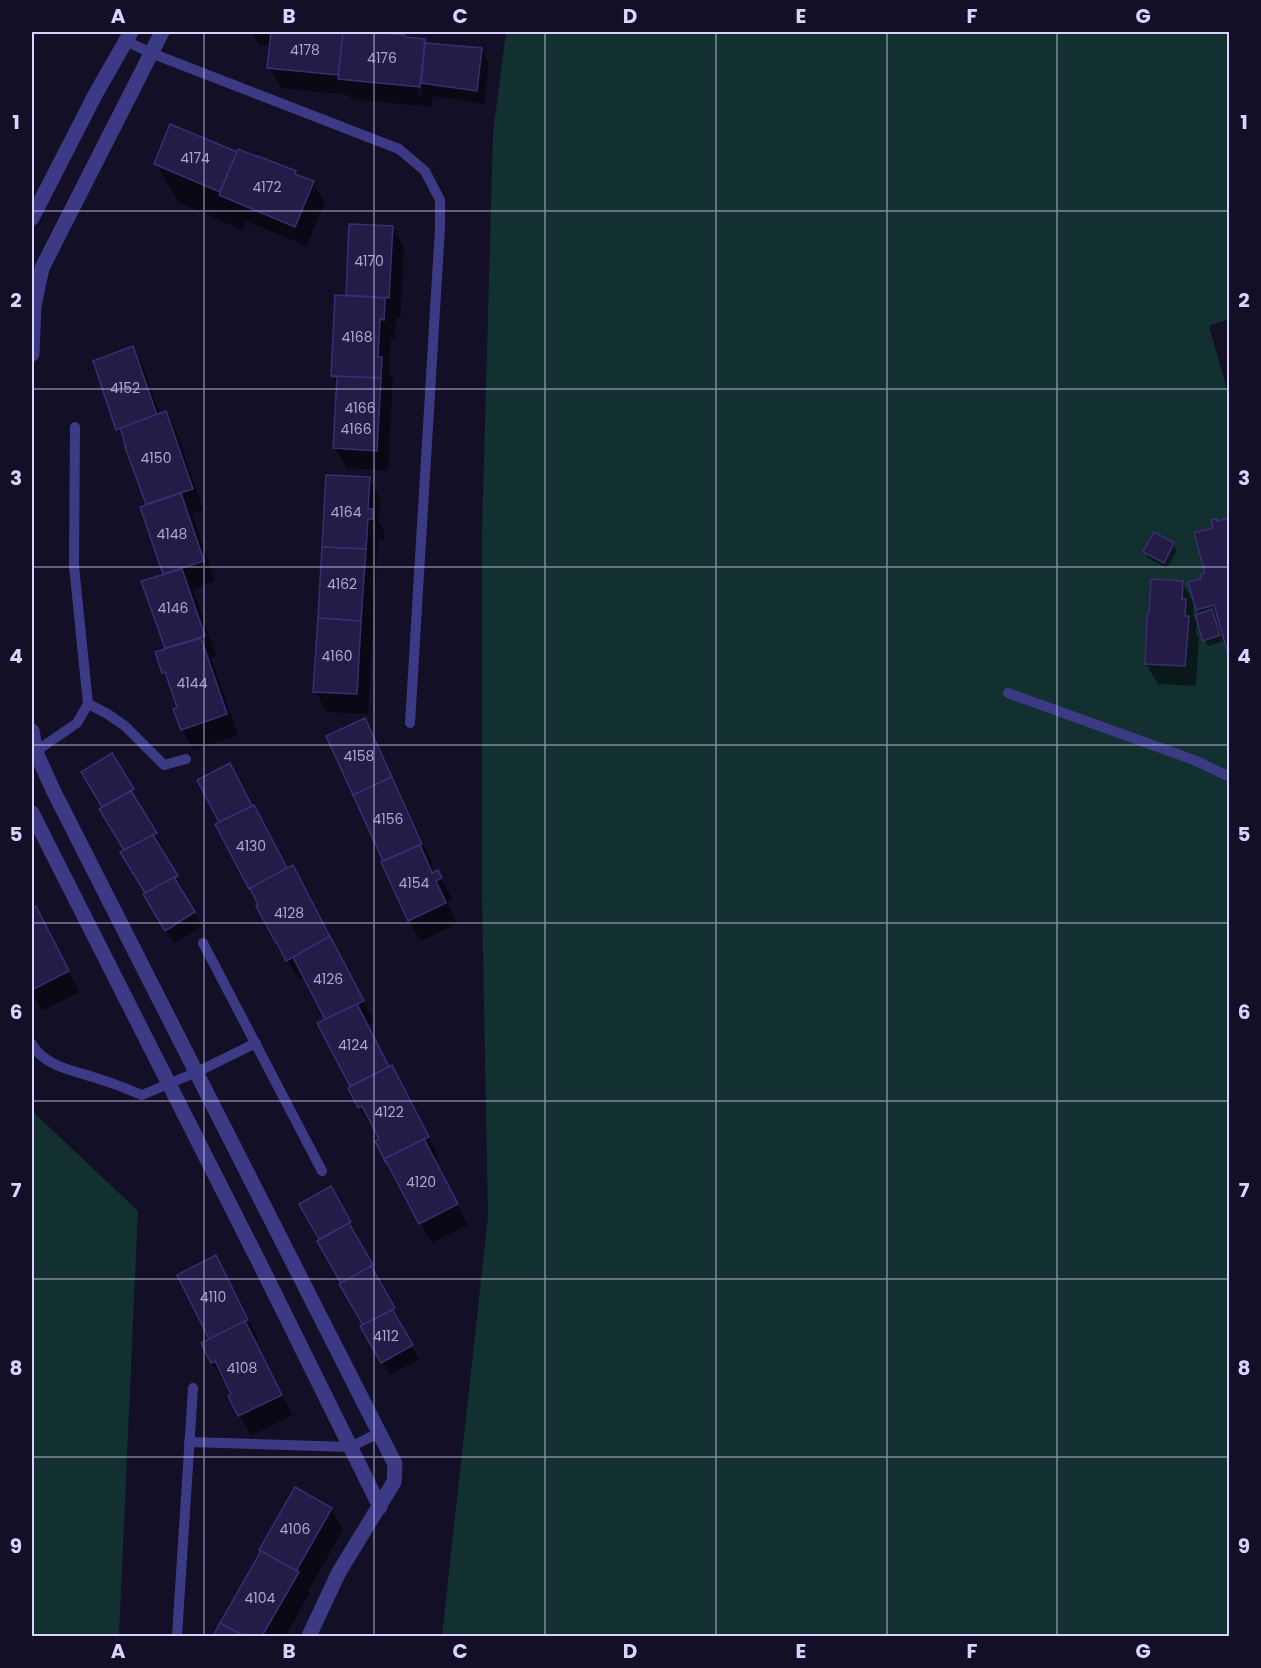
<svg xmlns="http://www.w3.org/2000/svg" width="1261" height="1668" font-family="Poppins,sans-serif">
  <rect width="100%" height="100%" fill="#130f26"/>
  <!-- green -->
  <g fill="#12302f">
    <polygon points="506,32 1229,32 1229,319 1209,326 1230,400 1229,1636 442,1636 488,1216 482,898 482,532 493,133"/>
    <polygon points="32,1111 138,1211 119,1636 32,1636"/>
  </g>
  <!-- shadow -->
  <g fill="#0007" fill-rule="evenodd">
    <path d="M252 32H320L344 34V32L364 34V32L404 36 405 38 424 41 427 45 481 49 489 63 484 104 433 96 431 107 351 99 349 95 281 88 269 67 271 46 260 45ZM420 75H422L421 95H418Z"/>
    <polygon points="236,153 295,172 297,176 313,183 325,203 306,246 246,221 242,230 178,202 156,164"/>
    <polygon points="351,225 392,227 404,247 400,318 396,318 395,339 391,339 389,373 393,379 388,471 347,468 335,448 338,384 333,376 348,297"/>
    <polygon points="133,348 144,368 160,415 166,413 177,433 203,509 192,514 215,581 193,589 216,656 211,658 238,735 194,750 182,730 179,708 173,690 163,672 166,649 143,582 165,575 141,507 148,505 127,448 128,447 118,429"/>
    <polygon points="369,478 380,499 379,522 384,531 384,539 378,539 368,714 327,712 315,691"/>
    <polygon points="1217,522 1225,641 1208,646 1205,640 1200,615 1197,610 1203,580 1207,574"/>
    <polygon points="1173,544 1177,551 1167,568 1148,558 1145,552"/>
    <polygon points="1182,582 1194,603 1193,614 1197,621 1196,632 1199,638 1196,686 1158,684 1146,664"/>
    <polygon points="365,720 376,740 433,864 430,866 434,874 438,872 452,899 447,902 457,924 421,941 409,921 383,863 385,862 328,737"/>
    <polygon points="111,755 163,847 159,849 184,890 181,891 202,926 174,943 145,895 147,894 126,851 104,807 83,773"/>
    <polygon points="199,781 252,808 265,827 288,870 304,888 374,1022 367,1025 389,1068 403,1087 439,1157 434,1160 468,1225 432,1243 420,1223 374,1126 371,1127 359,1107 352,1087 319,1024 327,1020 305,977 299,980 277,943 260,906 250,888 221,823"/>
    <polygon points="32,901 79,992 42,1011 32,992"/>
    <polygon points="330,1188 358,1236 356,1237 379,1279 377,1280 402,1322 399,1324 419,1359 390,1375 362,1327 365,1326 321,1240 301,1205"/>
    <polygon points="227,1277 259,1340 255,1342 292,1415 251,1436 230,1397 233,1395 226,1381 224,1382 212,1362 211,1339"/>
    <polygon points="331,1509 343,1530 308,1591 310,1593 285,1636 215,1636 262,1553"/>
  </g>
  <!-- building -->
  <g fill="#241b47" stroke="#3b2d73" stroke-width="1.5">
    <polygon points="271,32 343,33 338,75 267,68"/>
    <polygon points="343,32 374,32 405,35 405,37 425,39 420,87 338,79"/>
    <polygon points="425,43 482,48 477,91 421,83"/>
    <polygon points="170,124 237,152 220,192 154,164"/>
    <polygon points="238,149 258,157 258,156 296,171 295,174 314,181 295,227 219,195"/>
    <polygon points="349,224 393,226 389,298 346,295"/>
    <polygon points="335,295 385,298 384,320 380,319 378,357 382,357 381,378 331,376"/>
    <polygon points="133,346 157,415 116,430 93,361"/>
    <polygon points="331,376 381,378 377,451 333,448 337,377"/>
    <polygon points="166,411 193,489 146,504 125,447 126,447 120,428"/>
    <polygon points="326,475 370,477 368,509 373,509 373,519 368,519 366,549 322,547"/>
    <polygon points="181,493 204,561 163,574 140,507"/>
    <polygon points="1230,518 1230,661 1214,605 1196,610 1188,582 1201,579 1200,575 1205,573 1194,533 1213,528 1211,520 1217,519 1217,521"/>
    <polygon points="1154,532 1174,543 1164,563 1143,552"/>
    <polygon points="322,547 366,549 361,621 318,618"/>
    <polygon points="182,569 205,636 165,648 141,581"/>
    <polygon points="1151,579 1183,581 1182,599 1186,599 1185,616 1189,616 1185,666 1145,664 1147,614 1149,614"/>
    <polygon points="1212,609 1220,635 1203,641 1195,615"/>
    <polygon points="318,618 361,621 357,694 313,692"/>
    <polygon points="201,638 227,714 181,730 173,709 177,707 165,672 162,673 155,652"/>
    <polygon points="365,718 392,777 353,795 326,736"/>
    <polygon points="112,753 134,789 102,807 81,772"/>
    <polygon points="230,763 252,806 219,822 197,780"/>
    <polygon points="392,777 422,844 383,861 353,795"/>
    <polygon points="131,791 157,833 124,850 99,809"/>
    <polygon points="254,805 287,868 249,889 215,824"/>
    <polygon points="153,835 178,876 145,893 120,852"/>
    <polygon points="420,845 432,873 438,870 442,878 436,881 446,903 408,921 381,862"/>
    <polygon points="293,865 330,937 286,961 277,943 276,943 256,906 258,905 250,888"/>
    <polygon points="174,877 195,912 165,931 143,894"/>
    <polygon points="36,906 69,971 32,990 32,909"/>
    <polygon points="330,936 364,1001 325,1019 293,957"/>
    <polygon points="357,1004 389,1067 350,1086 317,1023"/>
    <polygon points="392,1065 429,1137 384,1159 375,1141 379,1139 362,1106 358,1108 348,1088"/>
    <polygon points="424,1139 458,1204 419,1224 386,1161 385,1162 384,1159"/>
    <polygon points="331,1186 351,1222 319,1239 299,1204"/>
    <polygon points="349,1223 373,1265 341,1283 317,1241"/>
    <polygon points="216,1255 248,1320 209,1339 177,1275"/>
    <polygon points="371,1266 395,1308 363,1325 339,1284"/>
    <polygon points="393,1310 413,1345 381,1363 360,1326"/>
    <polygon points="245,1321 282,1395 238,1416 228,1396 231,1394 215,1361 211,1363 201,1343"/>
    <polygon points="295,1487 332,1508 296,1571 259,1550"/>
    <polygon points="261,1551 299,1572 262,1636 244,1636 220,1623"/>
    <polygon points="220,1623 244,1636 213,1636"/>
  </g>
  <g fill="none" stroke-linecap="round" stroke-linejoin="round">
    <!-- service -->
    <g stroke="#3d3a85" stroke-width="10">
      <polyline points="126,41 151,53 399,149 425,171 440,200 440,228 410,723"/>
      <polyline points="1008,693 1194,760 1230,777"/>
      <polyline points="88,704 106,713 125,726 164,765 186,759"/>
      <polyline points="32,754 77,723 88,704 74,566 75,427"/>
      <polyline points="203,943 322,1171"/>
      <path d="M32 1044C45 1068 78 1071 102 1080 116 1084 129 1090 142 1095L197 1072 256 1043"/>
      <polyline points="189,1442 350,1447 379,1433"/>
      <polyline points="177,1636 193,1388"/>
    </g>
    <!-- minor -->
    <g stroke="#3d3a85" stroke-width="15">
      <polyline points="32,218 95,95 131,32"/>
      <polyline points="32,354 34,306 42,268 162,32"/>
      <polyline points="32,731 36,752 53,790 395,1464 394,1482 339,1572 309,1636"/>
      <polyline points="32,813 263,1270 380,1507"/>
    </g>
  </g>
  <!-- grid -->
  <path fill="none" stroke="#d9d4ff" stroke-width="1.5" stroke-opacity="0.55" d="M204 32V1636M374 32V1636M545 32V1636M716 32V1636M887 32V1636M1057 32V1636M32 211H1230M32 389H1230M32 567H1230M32 745H1230M32 923H1230M32 1101H1230M32 1279H1230M32 1457H1230"/>
  <g text-anchor="middle" dominant-baseline="central" stroke-width="4.5" stroke-linejoin="round" paint-order="stroke">
    <!-- number labels -->
    <g font-size="14" fill="#aca6d1">
      <text x="305" y="50">4178</text>
      <text x="382" y="58">4176</text>
      <text x="195" y="158">4174</text>
      <text x="267" y="187">4172</text>
      <text x="369" y="261">4170</text>
      <text x="357" y="337">4168</text>
      <text x="125" y="388">4152</text>
      <text x="360" y="408">4166</text>
      <text x="356" y="429">4166</text>
      <text x="156" y="458">4150</text>
      <text x="346" y="512">4164</text>
      <text x="172" y="534">4148</text>
      <text x="342" y="584">4162</text>
      <text x="173" y="608">4146</text>
      <text x="337" y="656">4160</text>
      <text x="192" y="683">4144</text>
      <text x="359" y="756">4158</text>
      <text x="388" y="819">4156</text>
      <text x="251" y="846">4130</text>
      <text x="414" y="883">4154</text>
      <text x="289" y="913">4128</text>
      <text x="328" y="979">4126</text>
      <text x="353" y="1045">4124</text>
      <text x="389" y="1112">4122</text>
      <text x="421" y="1182">4120</text>
      <text x="213" y="1297">4110</text>
      <text x="386" y="1336">4112</text>
      <text x="242" y="1368">4108</text>
      <text x="295" y="1529">4106</text>
      <text x="260" y="1598">4104</text>
    </g>
  </g>
  <!-- border -->
  <rect width="1261" height="1668" fill="none" stroke="#130f26" stroke-width="66"/>
  <rect x="33" y="33" width="1195" height="1602" fill="none" stroke="#d9d4ff" stroke-width="2"/>
  <g font-size="20" text-anchor="middle" font-weight="bold" fill="#d9d4ff">
    <text x="118" y="23">A</text>
    <text x="289" y="23">B</text>
    <text x="460" y="23">C</text>
    <text x="630" y="23">D</text>
    <text x="801" y="23">E</text>
    <text x="972" y="23">F</text>
    <text x="1143" y="23">G</text>
    <text x="16" y="129">1</text>
    <text x="1244" y="129">1</text>
    <text x="16" y="307">2</text>
    <text x="1244" y="307">2</text>
    <text x="16" y="485">3</text>
    <text x="1244" y="485">3</text>
    <text x="16" y="663">4</text>
    <text x="1244" y="663">4</text>
    <text x="16" y="841">5</text>
    <text x="1244" y="841">5</text>
    <text x="16" y="1019">6</text>
    <text x="1244" y="1019">6</text>
    <text x="16" y="1197">7</text>
    <text x="1244" y="1197">7</text>
    <text x="16" y="1375">8</text>
    <text x="1244" y="1375">8</text>
    <text x="16" y="1553">9</text>
    <text x="1244" y="1553">9</text>
    <text x="118" y="1658">A</text>
    <text x="289" y="1658">B</text>
    <text x="460" y="1658">C</text>
    <text x="630" y="1658">D</text>
    <text x="801" y="1658">E</text>
    <text x="972" y="1658">F</text>
    <text x="1143" y="1658">G</text>
  </g>
</svg>
